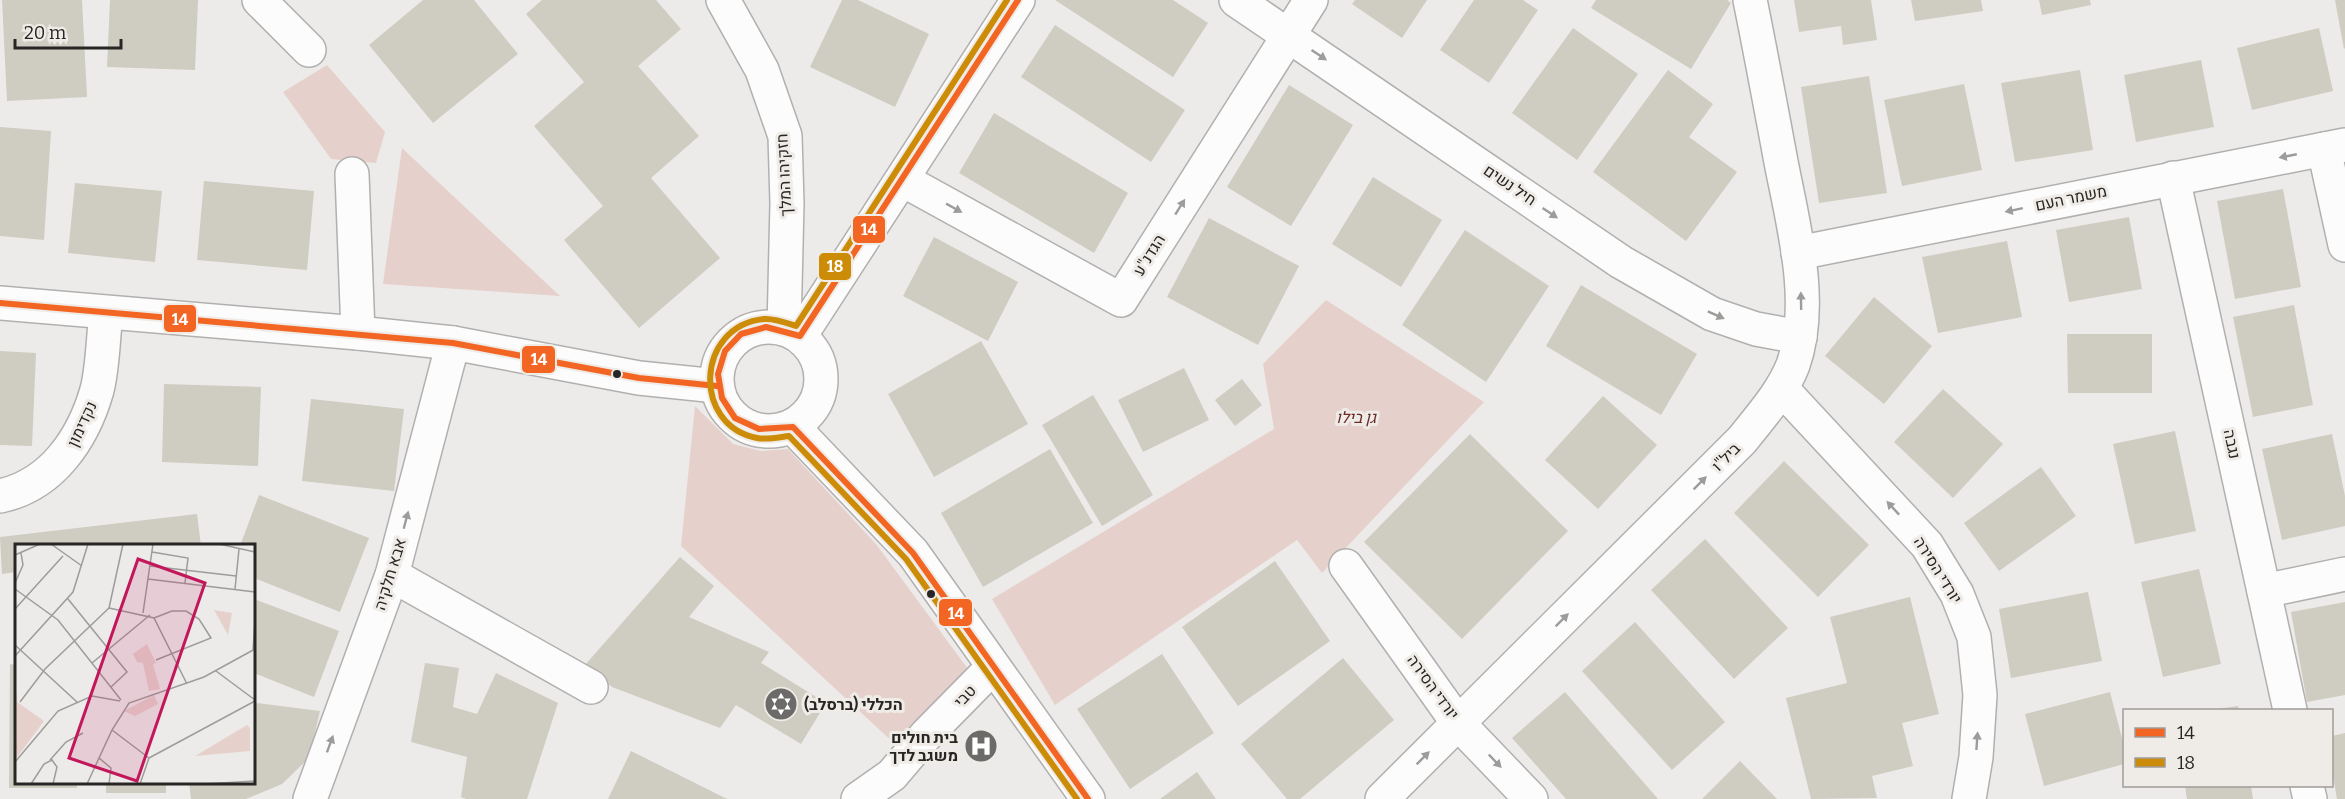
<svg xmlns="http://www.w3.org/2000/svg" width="2345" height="799" font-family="Bitter,Heebo,serif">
  <rect width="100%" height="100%" fill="#edebe9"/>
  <!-- green -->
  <g fill="#e6d0cc">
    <polygon points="327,65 385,132 376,163 331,159 283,92"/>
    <polygon points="402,148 560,296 383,284"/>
    <polygon points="1326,300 1484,402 1322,573 1297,540 1055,705 992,599 1274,429 1263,364"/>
    <polygon points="695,406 733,444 761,451 788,449 876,544 968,669 896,745 681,546"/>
  </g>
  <!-- building -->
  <g fill="#cfccc2">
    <polygon points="2,0 82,0 87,97 7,101"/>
    <polygon points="110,0 198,0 195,70 107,67"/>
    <polygon points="423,0 474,0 518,54 433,123 369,45"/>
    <polygon points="542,0 656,0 681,29 638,66 699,136 651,178 720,258 639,328 564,240 603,206 534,126 584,82 526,14"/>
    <polygon points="842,0 858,0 929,34 895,107 810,67"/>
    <polygon points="1055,0 1173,0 1208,23 1173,77"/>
    <polygon points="1355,0 1427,0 1402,38 1352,4"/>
    <polygon points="1474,0 1523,0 1538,10 1489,83 1440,50"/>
    <polygon points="1596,0 1727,0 1731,3 1691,69 1591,8"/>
    <polygon points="1794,0 1871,0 1877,40 1843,45 1841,26 1799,32"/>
    <polygon points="1911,0 1981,0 1983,11 1915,21"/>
    <polygon points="2039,0 2090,0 2091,5 2042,15"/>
    <polygon points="2335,0 2345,0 2345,48 2344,49"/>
    <polygon points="1055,25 1185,110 1151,162 1021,77"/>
    <polygon points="1573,28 1638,74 1577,160 1512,113"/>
    <polygon points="2319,28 2333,91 2252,110 2237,48"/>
    <polygon points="2201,60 2214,127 2136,142 2124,75"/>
    <polygon points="1668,70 1713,104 1689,137 1737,172 1686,241 1593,172"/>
    <polygon points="2080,70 2093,150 2015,162 2001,83"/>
    <polygon points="1869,76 1887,193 1819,203 1801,87"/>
    <polygon points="1964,84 1982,170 1902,186 1884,100"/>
    <polygon points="1289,85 1353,125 1291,226 1227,187"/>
    <polygon points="994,113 1128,193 1094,253 959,173"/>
    <polygon points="0,127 51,131 44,240 0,236"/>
    <polygon points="1373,177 1442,220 1401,287 1332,244"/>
    <polygon points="204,181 314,191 307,270 197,260"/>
    <polygon points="75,183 162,191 155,262 68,253"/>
    <polygon points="2283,189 2301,287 2235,299 2217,201"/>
    <polygon points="2129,217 2142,289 2069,302 2056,230"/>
    <polygon points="1209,218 1299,266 1258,345 1167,297"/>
    <polygon points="1465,230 1549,286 1486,382 1402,325"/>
    <polygon points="934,237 1018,282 988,341 903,296"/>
    <polygon points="2007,241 2022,317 1938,333 1922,257"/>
    <polygon points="1581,285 1697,354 1661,415 1546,346"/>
    <polygon points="1874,297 1932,346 1884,404 1825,356"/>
    <polygon points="2294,305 2313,405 2253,417 2233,317"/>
    <polygon points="2067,334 2152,334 2152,393 2068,393"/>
    <polygon points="981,341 1028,424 934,477 888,394"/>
    <polygon points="0,351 36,353 32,446 0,445"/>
    <polygon points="1184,368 1209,420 1143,452 1118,400"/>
    <polygon points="1242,379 1262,405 1235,426 1215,400"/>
    <polygon points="164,384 261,387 258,466 162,462"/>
    <polygon points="1943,389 2003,444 1953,498 1894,442"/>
    <polygon points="1093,395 1153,495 1102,526 1042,425"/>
    <polygon points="1603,396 1657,445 1598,509 1545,460"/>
    <polygon points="311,399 404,409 394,491 302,481"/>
    <polygon points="2175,431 2196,531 2135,544 2113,444"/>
    <polygon points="1470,434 1568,531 1462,639 1364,542"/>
    <polygon points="2332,434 2345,496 2345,526 2282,540 2262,449"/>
    <polygon points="1050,449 1093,523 983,587 941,513"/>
    <polygon points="1784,461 1869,545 1818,597 1734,513"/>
    <polygon points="2041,467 2076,516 1999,571 1964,523"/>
    <polygon points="259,495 369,538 340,612 254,578 254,546 240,546"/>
    <polygon points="197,514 201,546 16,546 16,572 2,574 0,537"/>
    <polygon points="1705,539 1788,628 1734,679 1651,590"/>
    <polygon points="680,557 714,586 689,617 769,652 761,663 826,703 801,744 736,705 720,728 612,687 585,665"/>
    <polygon points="1275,561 1330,641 1238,706 1182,627"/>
    <polygon points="2199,569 2221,664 2163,677 2141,582"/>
    <polygon points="2088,592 2102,661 2011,678 1999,609"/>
    <polygon points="1910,597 1939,714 1902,723 1913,766 1872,776 1877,798 1811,799 1786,698 1847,683 1830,617"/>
    <polygon points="254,599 339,631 314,697 254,673"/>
    <polygon points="2345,602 2345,695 2307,702 2291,612"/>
    <polygon points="1635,622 1725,722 1672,770 1582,671"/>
    <polygon points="1162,654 1214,733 1130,789 1077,709"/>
    <polygon points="1343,658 1394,720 1300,799 1287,799 1241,744"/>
    <polygon points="425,663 459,668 453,707 477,714 496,673 558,703 527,799 466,799 461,797 467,757 411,742"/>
    <polygon points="10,664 16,665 16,782 77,782 77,788 9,788"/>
    <polygon points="1565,692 1658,799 1566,799 1512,738"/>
    <polygon points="2110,692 2124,746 2124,764 2044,786 2025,714"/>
    <polygon points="257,703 320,711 309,758 282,784 246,799 191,799 189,782 254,782 254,706"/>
    <polygon points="2238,706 2239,710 2217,710 2217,709"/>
    <polygon points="2345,733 2345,799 2337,799 2332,770 2332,736"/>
    <polygon points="631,751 727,799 608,799"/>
    <polygon points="1740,761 1777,799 1702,799"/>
    <polygon points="1197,772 1216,799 1160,799"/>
    <rect x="106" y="782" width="60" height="11"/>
    <polygon points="2185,786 2251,786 2253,799 2187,799"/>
  </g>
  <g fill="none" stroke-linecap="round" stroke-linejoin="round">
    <!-- minor casing -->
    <g stroke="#b2b0af" stroke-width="36">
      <g id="minor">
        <polyline points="259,0 309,50"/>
        <polyline points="723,0 762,70 785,136 787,203 784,329"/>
        <polyline points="1236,0 1621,262 1712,314 1756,329 1800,337"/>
        <polyline points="2324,149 2345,245"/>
        <polyline points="352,174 358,333"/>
        <polyline points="2173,178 2290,710"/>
        <polyline points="903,180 1121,300 1311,0"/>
        <polyline points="1798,253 2345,145"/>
        <polyline points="0,303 358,333 453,343 639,378 717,386"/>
        <circle cx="769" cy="379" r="52"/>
        <polyline points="800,336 1018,0"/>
        <polyline points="1782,389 1927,545 1957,594 1974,637 1980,695 1976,757 1969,799"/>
        <polyline points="793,427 913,553 1088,799"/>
        <path d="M0 496C52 485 83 439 97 390 103 366 103 338 106 313"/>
        <polyline points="1346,566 1458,723 1531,799"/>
        <polyline points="392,575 591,687"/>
        <polyline points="2264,591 2345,574"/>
        <polyline points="2307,786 2310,799"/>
        <polyline points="310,799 392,575 453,343"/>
        <polyline points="858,799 892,775 927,734 993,667"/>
        <path d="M1382 799 1742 440C1761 416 1782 393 1793 365 1815 303 1793 224 1781 162 1771 108 1761 54 1750 0"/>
      </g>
    </g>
    <!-- minor -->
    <use href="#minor" stroke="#fcfcfc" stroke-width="33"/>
    <!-- bus-1 casing -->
    <g stroke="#efebe7" stroke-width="10">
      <g id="bus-1">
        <polyline points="1018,0 800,336 766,327 741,334 725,351 718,374 722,398 735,418 759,429 793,427 913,553 1088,799"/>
        <polyline points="0,303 453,343 639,378 717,386"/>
      </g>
    </g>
    <!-- bus-2 casing -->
    <g stroke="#efebe7" stroke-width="10">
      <path id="bus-2" d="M1007 0 796 326C787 323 774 318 764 319 695 326 692 426 757 438 767 440 780 437 789 436L906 559 1077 799"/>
    </g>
    <!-- bus-1 -->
    <use href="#bus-1" stroke="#f26522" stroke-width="6"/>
    <!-- bus-2 -->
    <use href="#bus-2" stroke="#cd8c07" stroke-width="6"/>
  </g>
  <!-- one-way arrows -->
  <defs><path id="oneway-solid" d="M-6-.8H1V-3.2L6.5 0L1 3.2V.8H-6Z" transform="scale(1.5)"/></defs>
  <g fill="#9c9c9b">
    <use href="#oneway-solid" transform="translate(1319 55) rotate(34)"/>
    <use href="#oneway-solid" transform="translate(2288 156) rotate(169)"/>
    <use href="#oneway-solid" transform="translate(1180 207) rotate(-58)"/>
    <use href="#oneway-solid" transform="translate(954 208) rotate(29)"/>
    <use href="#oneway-solid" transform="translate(2014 210) rotate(168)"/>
    <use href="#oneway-solid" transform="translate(1550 213) rotate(34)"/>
    <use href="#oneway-solid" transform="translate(1801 301) rotate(-91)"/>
    <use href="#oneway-solid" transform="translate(1716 315) rotate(24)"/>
    <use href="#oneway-solid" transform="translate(1700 483) rotate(-45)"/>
    <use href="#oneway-solid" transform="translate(1893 508) rotate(-133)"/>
    <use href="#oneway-solid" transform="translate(406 520) rotate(-75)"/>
    <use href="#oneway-solid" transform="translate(1562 620) rotate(-45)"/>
    <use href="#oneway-solid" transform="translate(1977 741) rotate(-86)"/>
    <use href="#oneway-solid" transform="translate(330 744) rotate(-70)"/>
    <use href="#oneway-solid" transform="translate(1423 758) rotate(-45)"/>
    <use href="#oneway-solid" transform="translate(1495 761) rotate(46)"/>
  </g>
  <!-- icons -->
  <defs>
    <g id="synagogue-disc" transform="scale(1.725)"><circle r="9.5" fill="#6c6b69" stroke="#efebe7"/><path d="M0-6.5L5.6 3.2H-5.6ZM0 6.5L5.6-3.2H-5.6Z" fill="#fff"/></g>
    <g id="hospital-disc" transform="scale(1.725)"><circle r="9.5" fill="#6c6b69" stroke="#efebe7"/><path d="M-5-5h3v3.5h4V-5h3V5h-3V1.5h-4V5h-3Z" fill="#fff"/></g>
  </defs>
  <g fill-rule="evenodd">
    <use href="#synagogue-disc" x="781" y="704"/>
    <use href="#hospital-disc" x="981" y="746"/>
  </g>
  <!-- markers -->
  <g fill="#272624" stroke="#efebe7" stroke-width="2">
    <circle cx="617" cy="374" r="5"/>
    <circle cx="931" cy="594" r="5"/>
  </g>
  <g text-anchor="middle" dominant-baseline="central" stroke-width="6" stroke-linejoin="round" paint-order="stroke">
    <!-- street labels -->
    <g font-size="16" fill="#272624" stroke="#efebe7">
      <text transform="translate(784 175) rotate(-93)">חזקיהו המלך</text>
      <text transform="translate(1510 185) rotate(34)">חיל נשים</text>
      <text transform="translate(2071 198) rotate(-12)">משמר העם</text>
      <text transform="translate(1149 255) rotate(-58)">הגדנ"ע</text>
      <text transform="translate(82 424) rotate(-65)">נקדימון</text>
      <text transform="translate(2232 444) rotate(78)">נגבה</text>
      <text transform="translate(1726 457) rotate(-45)">ביל"ו</text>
      <text transform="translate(1938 570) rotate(58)">יורדי הסירה</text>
      <text transform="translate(390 574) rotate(-73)">אבא חלקיה</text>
      <text transform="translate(1433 687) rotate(54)">יורדי הסירה</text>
      <text transform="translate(965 696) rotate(-46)">טבי</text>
    </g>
    <!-- park labels -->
    <g font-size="16" font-style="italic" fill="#6b2c28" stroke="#efebe7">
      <text x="1356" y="417">גן בילו</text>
    </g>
    <!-- poi labels -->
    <g font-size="16" font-weight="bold" fill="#272624" stroke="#efebe7" text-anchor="start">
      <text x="804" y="704">הכללי (ברסלב)</text>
      <text x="958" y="737" text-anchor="end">בית חולים<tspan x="958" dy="18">משגב לדך</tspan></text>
    </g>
  </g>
  <!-- overview -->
  <g transform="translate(15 544)">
    <rect width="240" height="240" fill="#edebe9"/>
    <path d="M199 66 217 69 213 91 203 73ZM132 100 141 119 138 120 145 145 134 147 128 119 122 118 118 110ZM0 134 2 158 29 177 0 216ZM139 151 143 160 120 172 109 167ZM232 181 235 184V207L180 212Z" fill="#e6d0cc"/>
    <path fill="none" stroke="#9e9c9a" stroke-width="1.5" d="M36 0 67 22M204 0 240 8M137 8 173 14 170 39M0 11 25 0M135 22 221 32M133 35 240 48M0 39 8 21 6 9M0 45 43 76 106 156M220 45 224 5M53 55 112 128 96 143M94 64 139 74 172 140M94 64 108 0M0 65 48 12M128 69 138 0M139 74 157 67H171L184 75 196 94 141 116M0 101 62 158M238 106 240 77M0 112 58 48 73 0M77 119 135 71M201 127 240 156M5 158 30 125 94 64M97 186 134 214M84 214 96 224 94 240M134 214 240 157M35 216 51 198 68 189M0 218 43 167 77 152 105 157M16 240 29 220 37 216 42 223 38 240M72 240 97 186 114 159 189 133 240 105M125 240 134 214M189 240 240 237"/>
    <path fill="#c2185b" fill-opacity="0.15" stroke="#c2185b" stroke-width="3" d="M123 15 190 39 122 237 54 214Z"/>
    <rect width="240" height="240" fill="none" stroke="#272624" stroke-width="3"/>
  </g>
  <g stroke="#efebe7" stroke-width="2">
    <rect x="852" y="215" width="34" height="29" rx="6" fill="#f26522"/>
    <rect x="818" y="252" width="34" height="29" rx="6" fill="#cd8c07"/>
    <rect x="163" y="304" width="34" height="29" rx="6" fill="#f26522"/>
    <rect x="521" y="345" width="35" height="29" rx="6" fill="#f26522"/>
    <rect x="938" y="598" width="35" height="29" rx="6" fill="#f26522"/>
  </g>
  <g font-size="16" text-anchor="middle" font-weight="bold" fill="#fff">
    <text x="869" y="235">14</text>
    <text x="835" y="272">18</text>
    <text x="180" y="325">14</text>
    <text x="539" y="365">14</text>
    <text x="956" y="619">14</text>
  </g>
  <!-- legend -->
  <rect x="2123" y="709" width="210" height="78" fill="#efebe7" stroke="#9f9c99" stroke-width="1.5"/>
  <rect x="2135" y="728" width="30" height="9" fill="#f26522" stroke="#9f9c99" stroke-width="1.5"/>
  <text x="2177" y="739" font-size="18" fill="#272624">14</text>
  <rect x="2135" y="758" width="30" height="9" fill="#cd8c07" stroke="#9f9c99" stroke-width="1.5"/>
  <text x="2177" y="769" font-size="18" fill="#272624">18</text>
  <!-- scale -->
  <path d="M15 39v9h106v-9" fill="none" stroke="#272624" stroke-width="3"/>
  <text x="24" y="39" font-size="18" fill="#272624" stroke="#efebe7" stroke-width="4.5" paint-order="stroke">20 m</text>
</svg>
